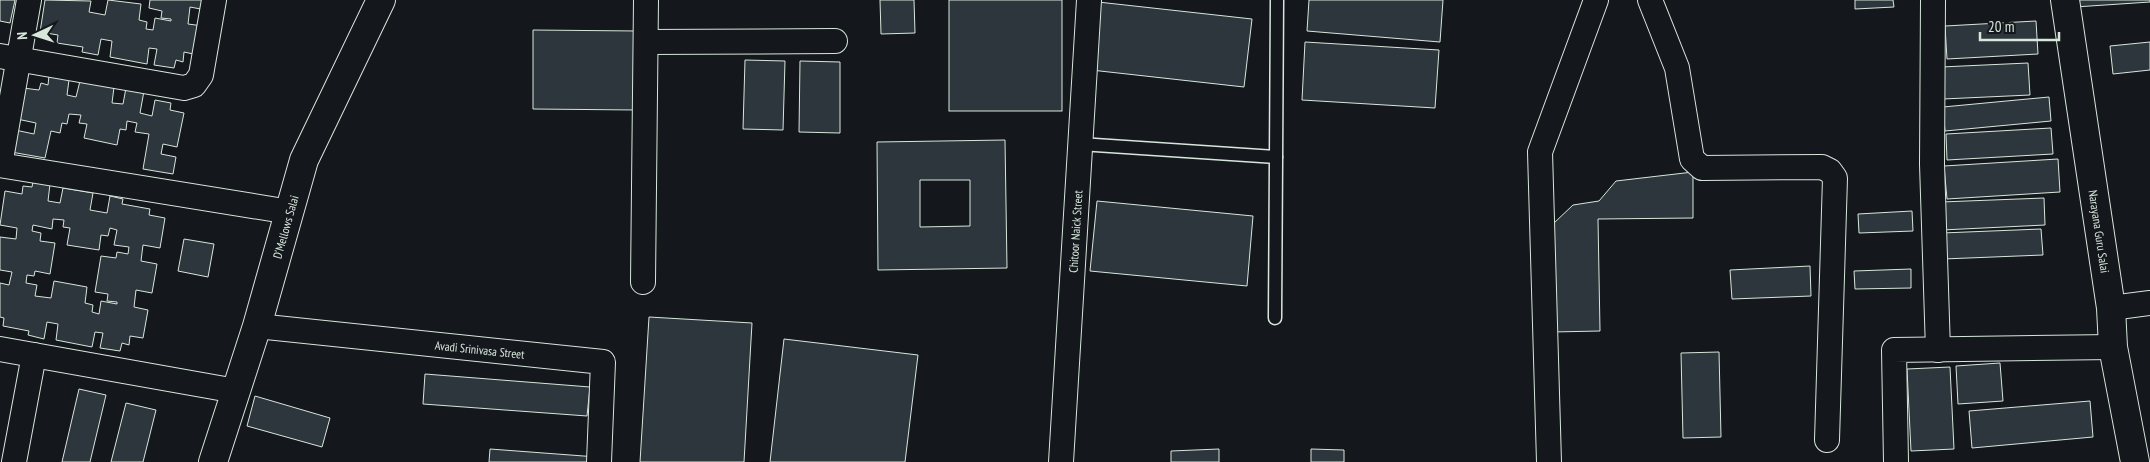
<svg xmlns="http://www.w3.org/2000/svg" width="2150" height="462" font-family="'PT Sans Narrow',sans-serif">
  <rect width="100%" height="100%" fill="#14181c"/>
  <!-- building -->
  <g fill="#2c363c" stroke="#d8e6dc" fill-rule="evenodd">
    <polygon points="0,0 15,0 10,23 0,21"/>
    <polygon points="45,0 91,1 89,12 105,15 108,0 141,4 139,20 147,22 146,29 153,30 155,18 171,21 171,19 161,18 162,11 149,8 150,0 207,0 206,10 190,7 188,24 203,26 198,55 184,52 183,62 176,60 174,68 154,65 157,49 149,48 147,64 110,57 112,41 101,39 98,55 82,52 83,47 57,43 58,35 40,32"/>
    <polygon points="880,0 914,0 915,33 881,34"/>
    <rect x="949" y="0" width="113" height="111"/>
    <polygon points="1309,0 1443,0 1440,42 1307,31"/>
    <polygon points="1855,0 1893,0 1894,7 1855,9"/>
    <polygon points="2074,0 2150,0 2150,2 2075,7"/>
    <polygon points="1098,2 1252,19 1244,87 1091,70"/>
    <polygon points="2036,21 2038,54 1947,59 1945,26"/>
    <polygon points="533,30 638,31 637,110 533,109"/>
    <polygon points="1305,42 1439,50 1435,108 1302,100"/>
    <polygon points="2150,42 2150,70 2113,74 2110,46"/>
    <polygon points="745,60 785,61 783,130 743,129"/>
    <polygon points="800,61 840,62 840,133 799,132"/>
    <polygon points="2028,63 2030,95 1943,99 1941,67"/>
    <polygon points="49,76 69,80 67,95 76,97 80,81 114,87 112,103 123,104 126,88 144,91 140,113 152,116 155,100 171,103 170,110 184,113 177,147 163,144 161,154 176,157 173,174 143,169 149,134 135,132 137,123 127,121 126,130 120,129 117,145 84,138 87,124 79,123 81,115 69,114 67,124 62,123 60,133 51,131 45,158 11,152 15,130 34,134 36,123 17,119 23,88 39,90 41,83 48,85"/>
    <polygon points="2049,97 2051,121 1945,131 1943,107"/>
    <polygon points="2051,128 2053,154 1947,160 1946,134"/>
    <path d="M1005 140 1007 268 878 270 877 142ZM920 180H970V226L920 227Z"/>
    <polygon points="2058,159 2060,192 1947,199 1944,166"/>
    <polygon points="1693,172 1693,218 1598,219 1600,331 1552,332 1554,223 1573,205 1599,201 1616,181"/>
    <path d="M33 181 50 184 48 201 60 203 63 188 93 193 90 210 107 213 110 196 123 199 122 204 150 209 149 215 165 218 160 248 143 245 141 261 157 264 152 293 136 290 134 307 148 310 143 338 130 336 129 345 122 343 120 351 100 348 103 333 95 332 92 347 56 340 58 324 47 322 44 339 28 335 29 331 3 326 4 318 0 317V283L9 285 12 272 0 270V237L16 239 17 228 0 225 5 191 22 194 23 186 32 187ZM53 219 64 220 63 227 70 228 67 245 99 250 101 235 108 236 110 228 117 230 114 245 129 247 128 254 117 252 116 258 101 256 95 292 108 294 107 301 117 302V304L101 301 99 314 92 312 93 305 85 303 87 287 54 281 51 298 35 296 37 285 26 283 27 275 34 276 35 271 50 274 55 243 40 241 41 233 32 231 33 225 52 229Z"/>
    <polygon points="2044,198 2045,225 1942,230 1941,202"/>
    <polygon points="1097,201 1253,216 1247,286 1090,271"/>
    <polygon points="1912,211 1913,231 1859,233 1858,214"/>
    <polygon points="2041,229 2043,255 1943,259 1942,233"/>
    <polygon points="184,239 214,244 208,277 178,271"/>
    <polygon points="1810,266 1811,296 1732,299 1730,270"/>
    <polygon points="1911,269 1911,288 1855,289 1854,271"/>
    <polygon points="649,317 752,323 744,462 640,462"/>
    <polygon points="784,339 918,355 905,462 770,462"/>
    <polygon points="1719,352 1721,437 1683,438 1681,353"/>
    <polygon points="2000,363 2003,401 1958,404 1956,366"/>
    <polygon points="1950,367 1954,449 1911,451 1907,369"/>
    <polygon points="425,374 590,387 587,416 423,404"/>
    <polygon points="79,389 106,395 90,462 62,462"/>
    <polygon points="255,396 330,418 322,447 247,426"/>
    <polygon points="2090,401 2093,437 1972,448 1969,411"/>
    <polygon points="126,403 156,410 143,462 111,462"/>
    <polygon points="490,449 597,457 596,462 489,462"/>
    <polygon points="1219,449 1219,462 1171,462 1171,451"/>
    <polygon points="1311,449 1344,450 1344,462 1311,462"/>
  </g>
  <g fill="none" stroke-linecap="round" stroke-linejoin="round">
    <!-- service casing -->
    <g stroke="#d8e6dc" stroke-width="15">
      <g id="service">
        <polyline points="1080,144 1276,157"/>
        <polyline points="1275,318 1277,0"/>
      </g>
    </g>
    <!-- minor casing -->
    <g stroke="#d8e6dc" stroke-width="26">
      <g id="minor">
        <polyline points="1650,0 1677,68 1692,159 1702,168 1822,167 1830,171 1835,178 1827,440"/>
        <polyline points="1933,0 1932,164 1938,350"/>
        <polyline points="647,42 835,41"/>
        <polyline points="0,56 184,88 194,85 201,75 214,0"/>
        <polyline points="0,165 290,212"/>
        <polyline points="0,165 29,0"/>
        <polyline points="643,282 646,0"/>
        <polyline points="2111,308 2150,303"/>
        <path id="s1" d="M257 326 603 362 599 462"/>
        <polyline points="0,349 236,391"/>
        <polyline points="14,462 34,355"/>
        <path id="s2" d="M1061 462 1089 0"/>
        <polyline points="1549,462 1540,152 1596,0"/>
        <polyline points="1896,462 1894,350 2113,347"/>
      </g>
    </g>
    <!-- secondary casing -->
    <g stroke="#d8e6dc" stroke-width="30">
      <g id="secondary">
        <path id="s3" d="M2065 0 2111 308 2113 347 2135 462"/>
        <path id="s4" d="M213 462 257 326 304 160 381 0"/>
      </g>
    </g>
    <!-- service -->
    <use href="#service" stroke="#14181c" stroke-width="12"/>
    <!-- minor -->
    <use href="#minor" stroke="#14181c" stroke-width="24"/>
    <!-- secondary -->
    <use href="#secondary" stroke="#14181c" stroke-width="28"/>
  </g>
  <g text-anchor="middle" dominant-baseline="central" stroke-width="4" stroke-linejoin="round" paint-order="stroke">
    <!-- street labels -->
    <g font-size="12" fill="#d8e6dc" stroke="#14181c">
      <text stroke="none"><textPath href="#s4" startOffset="246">D'Mellows Salai</textPath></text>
      <text stroke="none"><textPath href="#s2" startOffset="231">Chitoor Naick Street</textPath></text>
      <text stroke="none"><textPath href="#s3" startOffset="234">Narayana Guru Salai</textPath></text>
      <text stroke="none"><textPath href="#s1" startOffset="224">Avadi Srinivasa Street</textPath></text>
    </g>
  </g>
  <!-- north arrow -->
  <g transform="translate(35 35) rotate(266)" stroke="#14181c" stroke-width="4" paint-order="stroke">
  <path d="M0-4L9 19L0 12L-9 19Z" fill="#d8e6dc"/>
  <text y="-8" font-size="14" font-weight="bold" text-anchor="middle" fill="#d8e6dc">N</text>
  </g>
  <!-- scale -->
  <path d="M1980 32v8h79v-8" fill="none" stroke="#d8e6dc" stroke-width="2.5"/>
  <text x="1988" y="32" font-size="15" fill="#d8e6dc" stroke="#14181c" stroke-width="4" paint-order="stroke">20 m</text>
</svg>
